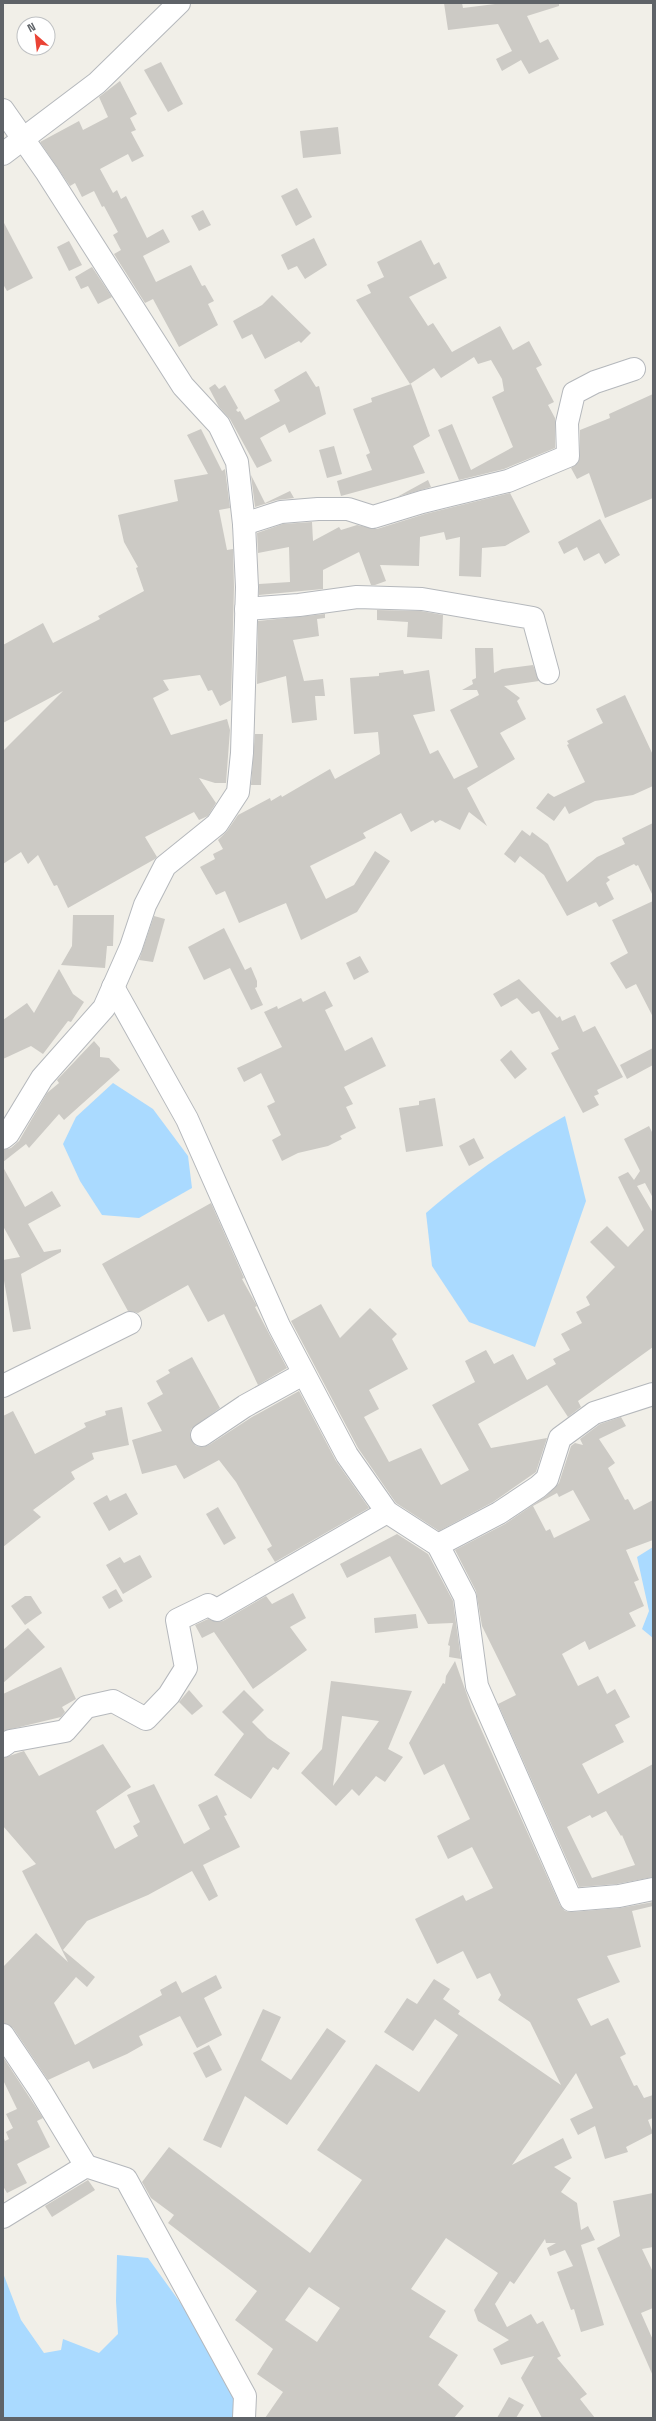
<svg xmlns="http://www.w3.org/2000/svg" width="656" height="2421" font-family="'Space Grotesk',sans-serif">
  <rect width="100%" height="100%" fill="#f1efe8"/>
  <!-- water -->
  <g fill="#aadaff">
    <polygon points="113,1083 153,1109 188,1156 192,1188 139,1218 102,1215 80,1181 63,1144 76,1117"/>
    <path d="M565 1116 586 1201 535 1347 469 1322 432 1266 426 1213C470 1175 515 1145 565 1116Z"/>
    <polygon points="653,1547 653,1638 642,1629 649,1611 637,1557"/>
    <polygon points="117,2255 148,2258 187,2312 233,2390 233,2418 3,2418 3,2273 21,2320 44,2353 61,2350 63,2339 99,2353 118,2334 116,2301"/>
  </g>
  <!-- building -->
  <g fill="#cccac5" fill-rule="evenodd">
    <polygon points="444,3 462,3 463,8 503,3 559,3 559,6 527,16 540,43 548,39 559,59 529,74 521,60 502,71 496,59 512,51 498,24 448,30"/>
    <polygon points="161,62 183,104 168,112 144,70"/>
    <polygon points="120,81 137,114 130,118 136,130 131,132 144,156 132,162 128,154 100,169 113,193 117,190 121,199 126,196 147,238 163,229 170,242 143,256 156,282 191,265 202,286 205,285 214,301 208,304 218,325 179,347 153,299 145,303 114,254 121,250 113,235 118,232 104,206 102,207 94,191 82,197 75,183 70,186 40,142 79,121 83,130 108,117 99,97"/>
    <polygon points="338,127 341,154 303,158 300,131"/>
    <polygon points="297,188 312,217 296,226 281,196"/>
    <polygon points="203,210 211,225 199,231 191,216"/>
    <polygon points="3,221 33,278 7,291 3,284"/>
    <polygon points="314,238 327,265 305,279 297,266 288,270 281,255"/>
    <polygon points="421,240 434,265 439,262 447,278 409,297 428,326 433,323 452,352 500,326 513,350 529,341 542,365 536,368 554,402 548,405 555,418 555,448 504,469 459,480 438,430 452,424 471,470 513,447 492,397 504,391 502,379 491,360 478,364 474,357 441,378 434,368 410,384 356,300 371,293 367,285 384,277 377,262"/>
    <polygon points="69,241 82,265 69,271 57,247"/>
    <polygon points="92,267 112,297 98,304 88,286 81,289 75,277"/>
    <polygon points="272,295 311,333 301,343 299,341 265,359 252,334 242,339 233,321 262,305"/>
    <polygon points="306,371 316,387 319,386 326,414 289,433 285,424 260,438 272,461 257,468 230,419 219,407 209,388 215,384 219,389 225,385 238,408 236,410 238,412 240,411 245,420 280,401 274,390"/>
    <polygon points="411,384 430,436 413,446 425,473 341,496 337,481 372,470 366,455 370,453 353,409 372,402 371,398"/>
    <polygon points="653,394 653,498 605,518 589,473 577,479 571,468 578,463 580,456 580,430 610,418 609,414"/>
    <polygon points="201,429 222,471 225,469 230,508 219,510 227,550 233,549 234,587 231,700 220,706 212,690 208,691 200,675 163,680 169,690 153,698 171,735 227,719 230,730 226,783 215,783 199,778 216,803 208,816 199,820 194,812 145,837 157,857 155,859 68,908 57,885 54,886 38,855 28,864 21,852 3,864 3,751 63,691 3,723 3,645 43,623 53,643 100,619 98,616 144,591 136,568 138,567 124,542 118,515 178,501 174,480 208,474 187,435"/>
    <polygon points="334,446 342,474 327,478 319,450"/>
    <polygon points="251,475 265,503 290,491 294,498 277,500 255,507"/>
    <polygon points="428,480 431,487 397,497"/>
    <polygon points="510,493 530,532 505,546 482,548 481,577 459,576 460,537 446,540 444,532 420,537 419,566 380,565 386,581 375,585 371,585 359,552 323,570 323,589 259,595 259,584 290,582 289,547 258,553 257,533 283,524 312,522 313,541 339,527 341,530 357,525 377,529 425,514"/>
    <polygon points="600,519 620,555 605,564 599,553 584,561 577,547 564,554 558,542"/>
    <polygon points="377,610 421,611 443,615 442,639 407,637 408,622 377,620"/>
    <polygon points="325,614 325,618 317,619 319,636 293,640 304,681 323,679 325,696 315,696 317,720 292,723 286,676 257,684 258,621"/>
    <polygon points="475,648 493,648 494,673 502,669 533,665 539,681 504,686 520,698 517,701 526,719 500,733 515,759 467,788 487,826 469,812 460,830 440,820 435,823 433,820 411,832 401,813 363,833 366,838 310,866 326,899 354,885 375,851 390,861 357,912 301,940 286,903 239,923 225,891 216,895 200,867 215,859 213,854 223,849 218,840 227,831 238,815 270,798 271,801 281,795 282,797 330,769 335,779 380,754 378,732 354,734 350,678 379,676 379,673 403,670 404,674 429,670 435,711 413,715 430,754 438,750 454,779 478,767 450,710 479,695 477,690 462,690 473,684 472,680 476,678"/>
    <polygon points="625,695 653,755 653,786 633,795 595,801 569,814 565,806 554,821 536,808 548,793 554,797 585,782 567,745 569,744 567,741 603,723 596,709"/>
    <polygon points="255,734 263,734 261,785 251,785"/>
    <polygon points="653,823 653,896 638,865 636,866 634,864 607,877 610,880 606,883 614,899 599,907 596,902 567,916 544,875 520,856 515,863 504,854 522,830 530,836 532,832 548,844 567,882 597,857 625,844 622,838"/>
    <polygon points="653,901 653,1017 636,984 626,989 610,963 628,953 612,920"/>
    <polygon points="73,915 114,915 113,946 107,946 105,968 61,965 72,946"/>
    <polygon points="154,916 165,919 153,962 139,960"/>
    <polygon points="224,928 245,970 251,967 257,981 257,987 255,988 263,1005 251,1010 230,968 204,980 188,947"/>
    <polygon points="360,956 369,972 354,980 346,963"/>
    <polygon points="59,969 73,994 84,1002 71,1022 68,1021 43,1054 31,1046 3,1059 3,1020 27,1003 34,1013"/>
    <polygon points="519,979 557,1018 560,1016 562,1021 575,1015 583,1032 595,1026 623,1077 597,1090 599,1094 594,1096 599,1105 583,1113 551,1053 559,1049 539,1011 532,1014 517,998 501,1007 493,994"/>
    <polygon points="325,991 333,1006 325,1010 345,1051 372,1037 386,1066 344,1087 353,1104 346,1107 356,1128 340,1136 342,1139 328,1146 298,1153 282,1161 272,1140 281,1135 267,1106 275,1102 261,1073 244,1082 237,1068 282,1047 264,1012 277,1006 278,1009 301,998 303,1002"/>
    <polygon points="94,1041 100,1048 100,1057 109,1058 120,1070 64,1120 59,1114 29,1148 26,1144 3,1162 3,1150 11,1148 19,1141 47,1093 59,1083 57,1080"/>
    <polygon points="653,1048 653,1065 627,1079 620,1065"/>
    <polygon points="511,1050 527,1069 515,1079 500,1060"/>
    <polygon points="435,1098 443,1146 406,1152 399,1108 419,1105 419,1101"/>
    <polygon points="649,1126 653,1134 653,1198 645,1183 637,1186 653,1213 653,1347 578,1401 581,1407 568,1417 547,1385 478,1424 491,1448 547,1438 548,1435 536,1472 493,1502 439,1531 396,1503 358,1448 291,1321 321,1304 340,1338 370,1308 397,1334 392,1339 408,1369 369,1390 379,1409 364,1417 389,1462 421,1448 441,1485 469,1470 432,1405 475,1382 465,1361 486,1350 494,1364 513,1354 527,1380 556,1364 553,1359 570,1350 561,1334 582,1323 576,1312 590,1305 586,1297 615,1267 590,1242 607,1226 628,1247 644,1230 618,1177 628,1172 634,1180 640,1171 624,1139"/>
    <polygon points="474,1138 484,1158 469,1166 459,1146"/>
    <polygon points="3,1167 25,1207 52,1191 61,1206 28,1224 44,1252 61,1249 61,1252 21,1274 31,1329 13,1332 3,1275 3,1260 20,1257 3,1226"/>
    <polygon points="211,1203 244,1278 242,1279 257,1306 255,1307 287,1368 258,1385 224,1314 208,1322 188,1285 138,1313 128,1311 102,1264"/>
    <polygon points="192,1357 220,1408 191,1429 190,1436 196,1446 202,1447 209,1445 252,1417 299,1391 336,1461 369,1508 275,1562 267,1549 272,1546 236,1482 219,1460 184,1479 176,1465 142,1474 132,1440 162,1431 147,1403 163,1394 156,1381 170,1373 168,1370"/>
    <polygon points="122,1407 129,1445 92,1453 94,1459 71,1472 75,1479 33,1510 41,1517 3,1547 3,1416 13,1411 35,1454 86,1427 84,1423 106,1415 105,1411"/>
    <path d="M621 1417 626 1426 599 1439 615 1463 608 1468 625 1500 628 1499 634 1510 653 1500V1540L626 1550 639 1580 634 1582 644 1606 629 1613 636 1626 589 1650 585 1641 562 1654 578 1686 598 1676 607 1694 615 1689 630 1717 615 1725 624 1742 582 1764 598 1794 653 1764V1877L617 1884 579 1887 498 1704 516 1695 482 1626 476 1591 455 1550 505 1524 546 1496 559 1483 571 1446 575 1443 583 1445 580 1439 600 1424ZM573 1490 590 1520 554 1538 550 1529 546 1531 533 1506 557 1493 559 1497ZM606 1811 621 1836 622 1835 635 1865 592 1878 567 1827 590 1815 592 1818Z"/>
    <polygon points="126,1493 138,1514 109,1531 93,1503 107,1495 110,1501"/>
    <polygon points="218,1507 236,1538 224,1545 206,1514"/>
    <polygon points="397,1534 428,1554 453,1601 461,1659 449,1657 450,1646 448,1645 453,1623 428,1624 390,1556 347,1578 340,1564"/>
    <polygon points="140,1555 152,1577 123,1594 106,1565 120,1557 124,1563"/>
    <polygon points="116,1589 123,1601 109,1609 102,1597"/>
    <polygon points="293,1593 306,1618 290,1627 307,1650 253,1689 214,1632 202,1638 195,1625 208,1619 217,1622 223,1621 266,1596 272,1604"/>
    <polygon points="25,1596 31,1596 42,1613 25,1625 11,1606"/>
    <polygon points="416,1614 418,1628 375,1633 374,1618"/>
    <polygon points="28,1628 45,1647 3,1683 3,1650"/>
    <path d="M455 1661 472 1709 560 1905 565 1911 572 1912 620 1908 653 1902V1906L632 1911 641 1947 607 1956 620 1982 577 1999 591 2026 608 2018 626 2054 620 2057 634 2086 637 2085 644 2098 653 2095V2118L648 2120 653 2133 626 2147 628 2152 605 2159 595 2126 578 2135 570 2119 593 2108 576 2073 512 2165 563 2138 572 2158 554 2167 571 2178 561 2192 577 2203 581 2230 588 2226 595 2240 581 2245 604 2325 581 2332 574 2309 571 2310 557 2272 573 2266 565 2250 550 2256 547 2248 556 2243H546L545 2239 514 2284 510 2281 495 2304 507 2327 531 2314 537 2324 543 2321 561 2356 557 2358 587 2394 580 2399 595 2418H542L521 2378 534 2356 501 2365 493 2349 509 2340 478 2321 474 2310 498 2273 446 2238 411 2289 446 2311 429 2337 458 2355 438 2385 464 2406 454 2418H265L283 2392 257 2374 273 2349 235 2320 257 2291 168 2223 174 2215 151 2198 142 2182 169 2147 310 2253 362 2180 317 2150 376 2064 419 2092 458 2035 435 2019 413 2051 384 2032 407 1998 417 2004 434 1979 450 1989 443 1999 460 2011 458 2014 561 2085 530 2022 498 2000 501 1995 490 1973 477 1979 463 1951 437 1964 415 1919 463 1895 466 1901 493 1888 472 1847 448 1859 437 1836 470 1819 444 1764 424 1775 409 1743 443 1683 445 1684 446 1676ZM309 2287 340 2308 317 2342 285 2320Z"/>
    <polygon points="61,1667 76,1699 62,1707 65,1712 61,1717 3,1731 3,1694"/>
    <path d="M331 1681 412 1691 388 1749 403 1757 385 1782 376 1776 359 1796 352 1789 336 1806 301 1773 322 1749ZM342 1716 379 1721 333 1786Z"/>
    <polygon points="189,1690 203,1706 192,1715 179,1702"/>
    <polygon points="244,1690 264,1710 252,1722 268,1738 290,1753 278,1770 273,1767 251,1799 214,1775 244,1734 222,1712"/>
    <polygon points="103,1744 131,1787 96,1811 115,1849 138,1836 133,1826 140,1822 127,1795 154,1784 184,1844 210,1829 198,1805 217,1795 227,1815 224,1816 240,1847 203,1865 218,1896 209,1901 192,1871 148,1895 87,1921 63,1950 95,1977 87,1987 76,1977 54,2003 75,2045 162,1995 160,1990 176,1981 182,1993 216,1975 222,1988 204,1998 222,2035 197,2048 180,2016 139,2036 143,2045 127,2054 93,2069 89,2061 48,2080 13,2028 3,2023 3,1967 36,1933 68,1962 22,1871 36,1864 3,1826 3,1758 24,1751 39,1776"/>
    <polygon points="263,2009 281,2017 261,2060 291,2080 327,2028 346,2041 287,2125 245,2096 221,2148 203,2140"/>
    <polygon points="209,2045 222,2070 206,2078 193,2053"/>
    <polygon points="3,2057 43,2118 37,2121 50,2147 17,2164 27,2183 7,2193 3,2186 3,2136 5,2141 9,2139 6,2132 13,2128 6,2114 17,2109 3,2080"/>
    <polygon points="88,2180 95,2190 52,2217 45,2206"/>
    <polygon points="653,2193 653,2247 642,2249 653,2272 653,2308 641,2313 653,2340 653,2376 597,2248 620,2236 613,2201"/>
    <polygon points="509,2397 524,2405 516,2418 497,2418"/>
  </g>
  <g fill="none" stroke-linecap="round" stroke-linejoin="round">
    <!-- minor casing -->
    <g stroke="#b5b8bc" stroke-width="24">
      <g id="minor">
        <polyline points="3,110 47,173 183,386 219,425 237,462 244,524 247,587 242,753 238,792 217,824 165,866 145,905 131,947 104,1008 42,1078 8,1134 3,1138"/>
        <polyline points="3,154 97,83 179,3"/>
        <polyline points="244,524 281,512 318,509 348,509 373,517 422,502 508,481 568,456 567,423 574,393 595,382 634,369"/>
        <polyline points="246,609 299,605 357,597 422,599 533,618 548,673"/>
        <polyline points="113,987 187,1119 279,1326 347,1455 387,1512 438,1545 465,1597 477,1686 571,1900 619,1896 653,1889"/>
        <polyline points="3,1386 130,1323"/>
        <polyline points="202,1435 245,1406 303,1374"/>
        <polyline points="438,1545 499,1513 538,1487 547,1479 560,1438 594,1413 653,1394"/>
        <polyline points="3,1746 10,1741 65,1731 86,1707 113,1701 146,1719 169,1695 186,1668 177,1620 208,1605 217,1610 387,1512"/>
        <polyline points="3,2035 40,2090 86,2166"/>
        <polyline points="3,2217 86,2166 126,2179 245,2396 244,2418"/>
      </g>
    </g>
    <!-- minor -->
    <use href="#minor" stroke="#fff" stroke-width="22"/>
  </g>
  <!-- border -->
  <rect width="656" height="2421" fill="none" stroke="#5f6368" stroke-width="8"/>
  <!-- north arrow -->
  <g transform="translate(36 36) rotate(332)"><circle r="19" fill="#ffffff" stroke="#bfc1c3"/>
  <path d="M0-3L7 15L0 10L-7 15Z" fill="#ea4335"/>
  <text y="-6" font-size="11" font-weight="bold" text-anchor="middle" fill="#5f6368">N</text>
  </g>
</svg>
